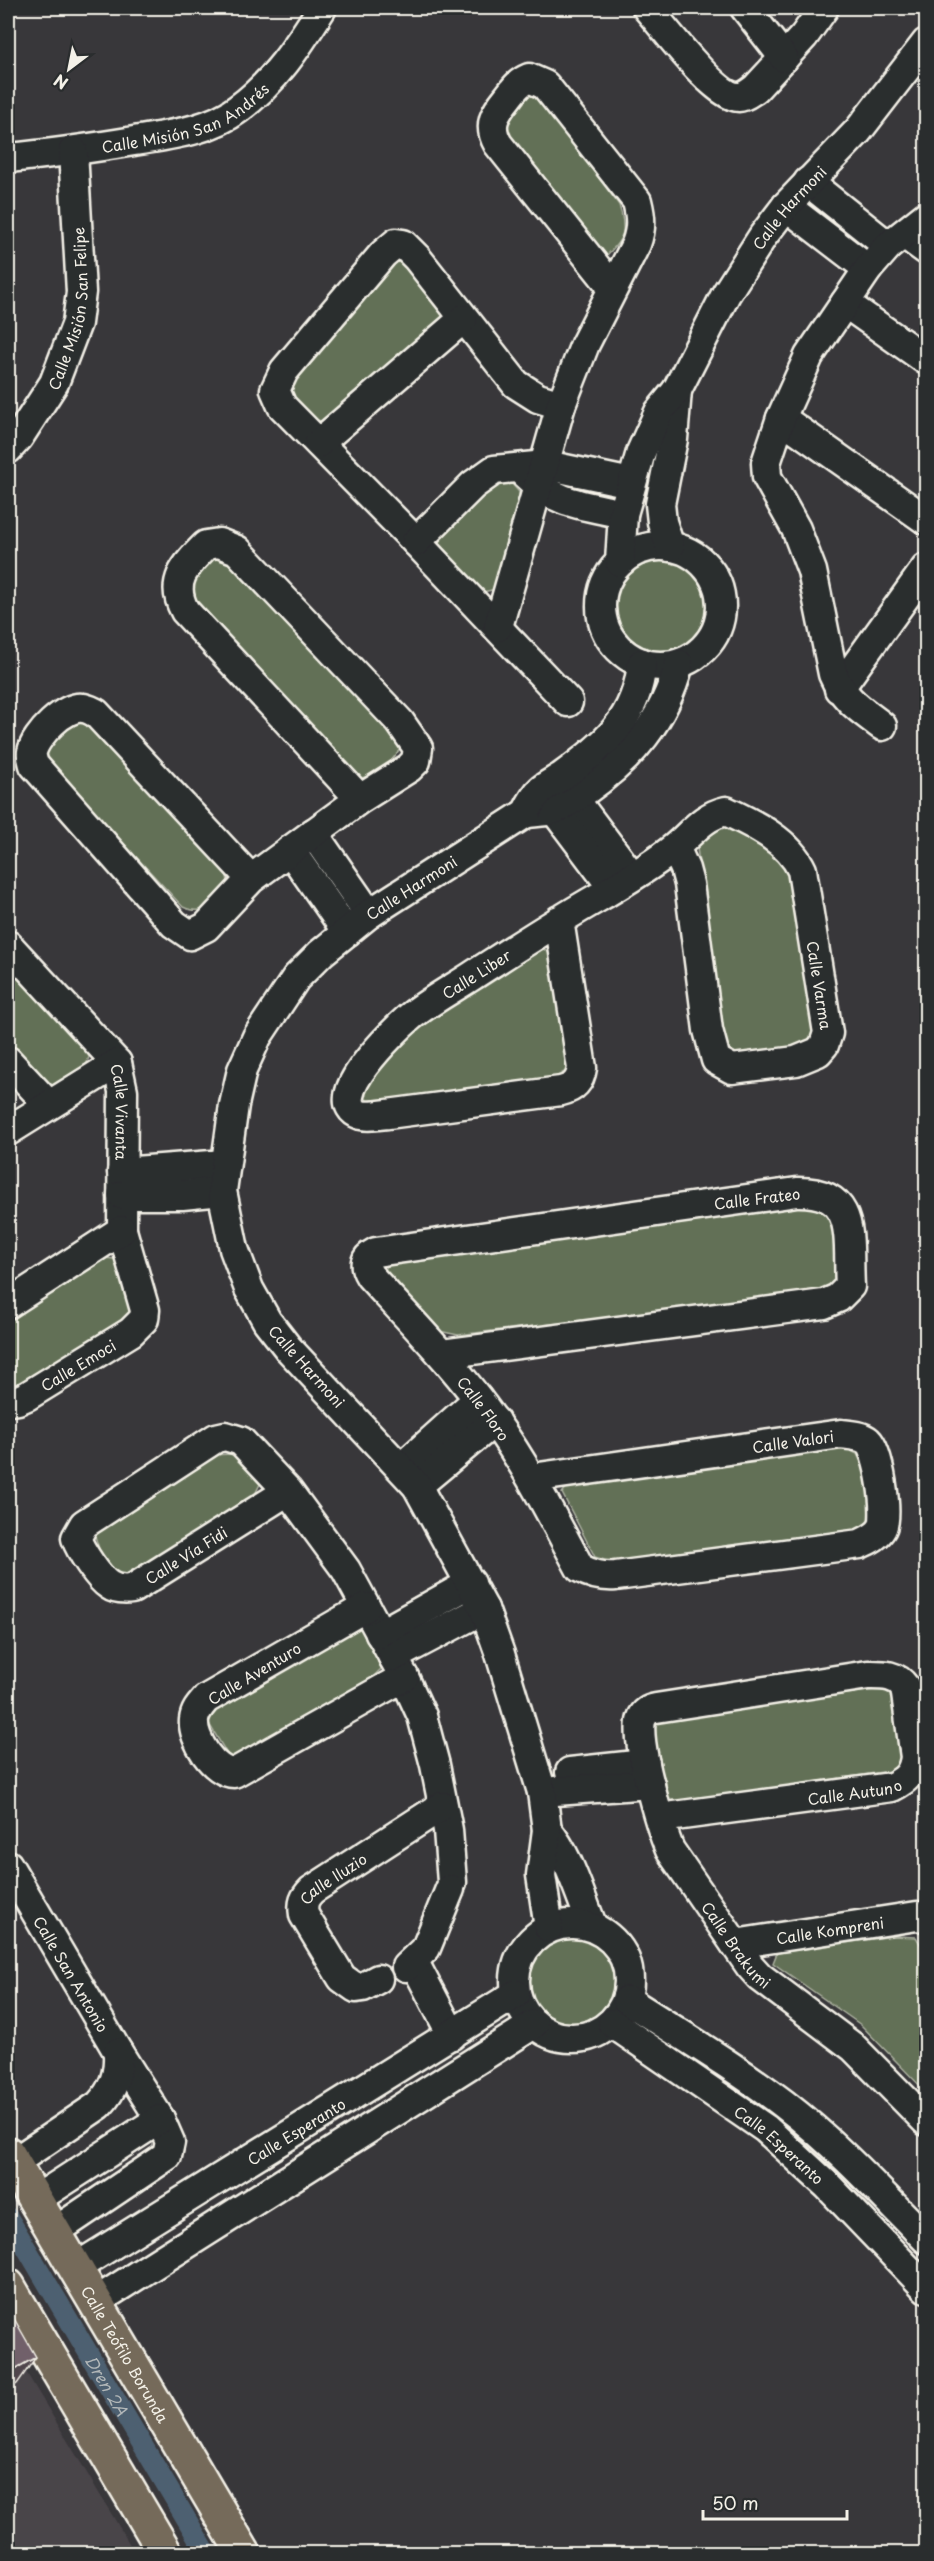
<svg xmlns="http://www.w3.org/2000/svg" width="934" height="2561" font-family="'Playpen Sans',sans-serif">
  <rect width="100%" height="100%" fill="#38373a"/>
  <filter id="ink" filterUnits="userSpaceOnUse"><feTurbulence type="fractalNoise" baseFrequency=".0167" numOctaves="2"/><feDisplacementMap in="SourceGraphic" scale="12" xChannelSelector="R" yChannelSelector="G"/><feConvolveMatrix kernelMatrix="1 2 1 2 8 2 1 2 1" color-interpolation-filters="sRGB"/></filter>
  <g filter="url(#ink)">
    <!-- built -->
    <polygon fill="#494449" points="8,2342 46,2405 135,2553 8,2553"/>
    <!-- green -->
    <g fill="#626f56" stroke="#abb09f" stroke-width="1.5">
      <path d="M530 92 539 98 619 205C627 230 625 238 606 256L507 133 509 113Z"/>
      <polygon points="400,257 438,301 444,317 323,421 312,420 289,393 292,377 386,268"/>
      <polygon points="491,481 509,481 519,492 519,511 496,589 483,592 438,545 443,533"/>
      <path d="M217 551 228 553 402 745C393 762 380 774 361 778L348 767 191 599C192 579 202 564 217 551Z"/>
      <circle cx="663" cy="607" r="51"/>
      <path d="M80 717 96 723 224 865 228 881C216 900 208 918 183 907L52 767 47 754 55 738Z"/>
      <polygon points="719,821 733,824 787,864 794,879 813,1037 803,1048 734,1056 725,1044 697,848 702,835"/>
      <polygon points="540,947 550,953 569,1062 566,1071 549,1081 367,1103 365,1089 379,1065 413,1031 450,1005 501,975 523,955"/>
      <polygon points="8,964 85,1048 89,1057 84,1071 54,1088 45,1082 8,1040"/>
      <path d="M824 1204C835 1227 842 1261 835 1286L820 1292 458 1335 439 1331 391 1280 385 1270 389 1262 783 1207Z"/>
      <polygon points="104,1258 114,1259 119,1268 133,1310 119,1322 8,1393 8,1318"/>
      <polygon points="842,1446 857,1454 865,1471 872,1517 868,1526 853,1536 611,1562 595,1557 562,1493 569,1485"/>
      <polygon points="233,1454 260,1484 251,1502 130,1575 119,1579 101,1555 94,1533 209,1455"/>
      <polygon points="350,1625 362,1627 377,1657 381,1669 363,1686 230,1759 208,1722 212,1710"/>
      <polygon points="875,1690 890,1691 900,1712 903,1766 896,1770 677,1802 666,1796 652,1727 660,1717 692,1715"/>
      <circle cx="574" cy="1981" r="49"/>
      <polygon points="893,1936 916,1937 924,1950 926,1967 926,2092 861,2025 773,1963 777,1953"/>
    </g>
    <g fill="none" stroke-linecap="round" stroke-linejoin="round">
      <!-- canal -->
      <path stroke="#4e6171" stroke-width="20" id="s1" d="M8 2217 207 2554"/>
      <!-- minor casing -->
      <g stroke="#f4f1e8" stroke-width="33">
        <g id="minor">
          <path d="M647 8C663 26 716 98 739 97 745 97 750 92 755 89L804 36 824 8"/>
          <polyline points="745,8 784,58"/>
          <path id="s2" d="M8 158C50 154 92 148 134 141 169 135 209 131 238 109 275 82 298 46 322 8"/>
          <polyline points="808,182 888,246"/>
          <polyline points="786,206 868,269"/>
          <polyline points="904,234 926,250"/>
          <polyline points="845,303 926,360"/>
          <polyline points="561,405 538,398 516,384 417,258 403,244 396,243 383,254 284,371 275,390 282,406 416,542 568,702"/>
          <polyline points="781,418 926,520"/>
          <polyline points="319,443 463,319"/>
          <path id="s3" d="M8 449 19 437 54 383 77 323 81 292 73 151"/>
          <path d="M525 474C555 504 584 505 623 514"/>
          <polyline points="416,542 473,485 494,470 546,465 631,483"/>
          <circle cx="661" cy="606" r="60"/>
          <polyline points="670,547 662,522 660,504 673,439 677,390"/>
          <path id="s4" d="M620 562 623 514 641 452 659 412 677 390 726 294 763 236 786 206 858 131 926 43"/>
          <path d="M498 627 561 405 585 344 636 244C642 228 641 217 637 201L545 85 529 78C519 82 515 88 508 97 495 113 487 125 498 144L613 288"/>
          <polyline points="839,689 926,568"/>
          <path d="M882 726C860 709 844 700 833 674L812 571 796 529 767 477 766 463 781 418 809 356 868 269 888 246 926 216"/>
          <polyline points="563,784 632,876"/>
          <polyline points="543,795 613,888"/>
          <path d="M526 813C534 812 545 812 553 810 564 807 575 797 585 791 632 758 664 721 679 664"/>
          <polyline points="313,833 369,914"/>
          <polyline points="290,850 347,932"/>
          <path d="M251 879 96 713C92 711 87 708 83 708 65 705 35 736 32 752 31 756 33 761 34 765L174 924 190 935 206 927 251 879 360 799 409 768 416 761 418 748 400 722 237 550 219 543 206 545C185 566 169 582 185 611L360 799"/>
          <path id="s5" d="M559 920 582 1068C580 1082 574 1088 561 1091L388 1114C380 1115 369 1117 361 1115 319 1101 397 1028 411 1016 430 1001 452 989 472 976 514 949 555 922 599 897 624 882 652 866 675 847 692 833 703 816 726 811 754 824 789 841 802 870L828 1033 824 1045 818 1052 796 1061 732 1069 716 1060 708 1030 689 884 685 869 675 847"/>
          <path id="s6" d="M8 945 117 1063 123 1091 122 1230 145 1310 144 1319 131 1332 27 1396 18 1400 8 1401"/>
          <polyline points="8,1061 48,1104"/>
          <polyline points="8,1131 117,1063"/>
          <polyline points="122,1172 225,1164"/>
          <polyline points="122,1195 182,1195 222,1191"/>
          <polyline points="8,1304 122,1230"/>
          <path id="s7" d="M442 1354 824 1304 838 1298 850 1286C847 1239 859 1191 797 1192L376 1252C364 1258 363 1265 370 1276 413 1323 458 1369 495 1422 528 1468 553 1518 580 1568 592 1575 602 1577 616 1576L860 1544C868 1540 877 1537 882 1528 889 1515 879 1451 868 1441 861 1435 849 1435 841 1434L532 1478"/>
          <polyline points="401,1468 478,1399"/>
          <polyline points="417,1486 495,1421"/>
          <path d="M288 1491 132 1589C124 1590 116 1590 109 1585 99 1579 80 1550 76 1538L84 1524 216 1438 225 1436 241 1441 288 1491 346 1570 404 1677 422 1716 435 1765 448 1830 452 1882"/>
          <path d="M366 1607 206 1699C200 1706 195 1711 194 1720 192 1739 214 1773 234 1773L404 1677"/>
          <polyline points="380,1634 471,1583"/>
          <polyline points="393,1657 484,1609"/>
          <polyline points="570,1772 645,1764"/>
          <polyline points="542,1792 650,1784"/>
          <path id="s8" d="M660 1818 892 1787C906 1780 913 1774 915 1757L905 1687C896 1674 882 1675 868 1675L656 1708C650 1709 645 1711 642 1718 633 1736 661 1829 670 1850L750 1966 760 1977 853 2047 926 2121"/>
          <path d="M547 1830C570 1857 579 1894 593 1927"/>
          <path id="s9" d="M8 1865 118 2052 160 2119 170 2142 167 2156 54 2232"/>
          <circle cx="572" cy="1981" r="57"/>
          <path id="s10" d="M549 1928 541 1875 547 1830 542 1792 500 1654 484 1609 417 1486 288 1348 267 1321 249 1289 234 1249 222 1191 234 1105 242 1070 257 1037 296 978 321 953 369 914 526 813C530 805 535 795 541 790 547 785 555 781 561 777 604 746 637 719 642 663"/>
          <path id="s11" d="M735 1944 917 1916 926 1917"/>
          <polyline points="414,1962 452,2035"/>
          <polyline points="406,1967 426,1948 450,1889"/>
          <path id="s12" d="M378 1979 363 1987 356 1988 342 1978 304 1915C302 1903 304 1898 312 1890L442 1806"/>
          <path d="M627 2000C680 2034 734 2066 784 2104 836 2144 881 2193 926 2239"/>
          <path id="s13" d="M612 2023 766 2129 828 2186 926 2288"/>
          <path d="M13 2163 99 2105C114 2089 119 2074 118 2052"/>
          <polyline points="35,2200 160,2119"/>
          <path id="s14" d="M75 2268 516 1994"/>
          <polyline points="95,2302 534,2024"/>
        </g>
      </g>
      <!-- major casing -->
      <g stroke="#f4f1e8" stroke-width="38">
        <g id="major">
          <path id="s15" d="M8 2154 244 2554"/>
          <polyline points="8,2286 166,2554"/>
        </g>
      </g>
      <!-- minor -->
      <use href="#minor" stroke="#2a2d2e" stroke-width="28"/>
      <!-- major -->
      <use href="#major" stroke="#746a5a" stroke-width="33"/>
    </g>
    <!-- shaded-wall -->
    <polygon fill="#4f444b" stroke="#f4f1e8" stroke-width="1.5" points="36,2357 17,2384 8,2389 8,2373"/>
    <!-- building -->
    <polygon fill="#71616b" stroke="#f4f1e8" stroke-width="1.5" points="8,2308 36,2357 8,2373"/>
  </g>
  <g text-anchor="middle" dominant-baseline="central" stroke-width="4.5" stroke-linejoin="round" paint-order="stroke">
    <!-- street labels -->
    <g font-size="15" fill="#f4f1e8" stroke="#2a2d2e">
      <text stroke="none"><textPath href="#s2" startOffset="184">Calle Misión San Andrés</textPath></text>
      <text stroke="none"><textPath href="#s4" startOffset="400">Calle Harmoni</textPath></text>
      <text stroke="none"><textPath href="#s3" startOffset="158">Calle Misión San Felipe</textPath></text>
      <text stroke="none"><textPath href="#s10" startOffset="1208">Calle Harmoni</textPath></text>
      <text stroke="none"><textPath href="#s5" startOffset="590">Calle Liber</textPath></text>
      <text stroke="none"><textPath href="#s5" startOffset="1104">Calle Varma</textPath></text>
      <text stroke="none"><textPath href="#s6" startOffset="210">Calle Vivanta</textPath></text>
      <text transform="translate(757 1198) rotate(-7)">Calle Frateo</text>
      <text transform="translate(78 1365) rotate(-31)">Calle Emoci</text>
      <text transform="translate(307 1366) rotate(48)">Calle Harmoni</text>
      <text stroke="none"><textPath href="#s7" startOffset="1174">Calle Floro</textPath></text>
      <text transform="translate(793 1441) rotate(-8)">Calle Valori</text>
      <text transform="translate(186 1555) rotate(-32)">Calle Vía Fidi</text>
      <text transform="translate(254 1673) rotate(-31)">Calle Aventuro</text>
      <text stroke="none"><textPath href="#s8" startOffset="196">Calle Autuno</textPath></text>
      <text stroke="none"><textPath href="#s12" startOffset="166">Calle Iluzio</textPath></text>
      <text stroke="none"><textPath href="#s11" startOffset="96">Calle Kompreni</textPath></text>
      <text stroke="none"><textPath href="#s8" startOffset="870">Calle Brakumi</textPath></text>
      <text stroke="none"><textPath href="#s9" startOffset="126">Calle San Antonio</textPath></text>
      <text stroke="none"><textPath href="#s14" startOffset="260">Calle Esperanto</textPath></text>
      <text stroke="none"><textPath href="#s13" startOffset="207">Calle Esperanto</textPath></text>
      <text stroke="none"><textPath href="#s15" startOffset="232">Calle Teófilo Borunda</textPath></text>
    </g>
    <!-- water labels -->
    <g font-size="16" font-style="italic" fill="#b2b7b8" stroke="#2a2d2e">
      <text stroke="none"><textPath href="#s1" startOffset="195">Dren 2A</textPath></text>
    </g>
  </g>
  <!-- margin -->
  <rect width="934" height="2561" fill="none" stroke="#2a2d2e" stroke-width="30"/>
  <rect x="15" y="15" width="904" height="2531" fill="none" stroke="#f4f1e8" stroke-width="2" filter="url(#ink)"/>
  <!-- north arrow -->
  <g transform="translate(69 69) rotate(212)" stroke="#2a2d2e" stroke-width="4.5" paint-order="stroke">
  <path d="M0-4.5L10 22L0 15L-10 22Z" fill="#f4f1e8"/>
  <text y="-9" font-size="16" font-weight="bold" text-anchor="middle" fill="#f4f1e8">N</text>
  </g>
  <!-- scale -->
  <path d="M703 2510v9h144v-9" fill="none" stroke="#f4f1e8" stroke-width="3"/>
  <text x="712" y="2510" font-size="18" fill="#f4f1e8" stroke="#2a2d2e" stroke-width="4.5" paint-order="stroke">50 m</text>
</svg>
